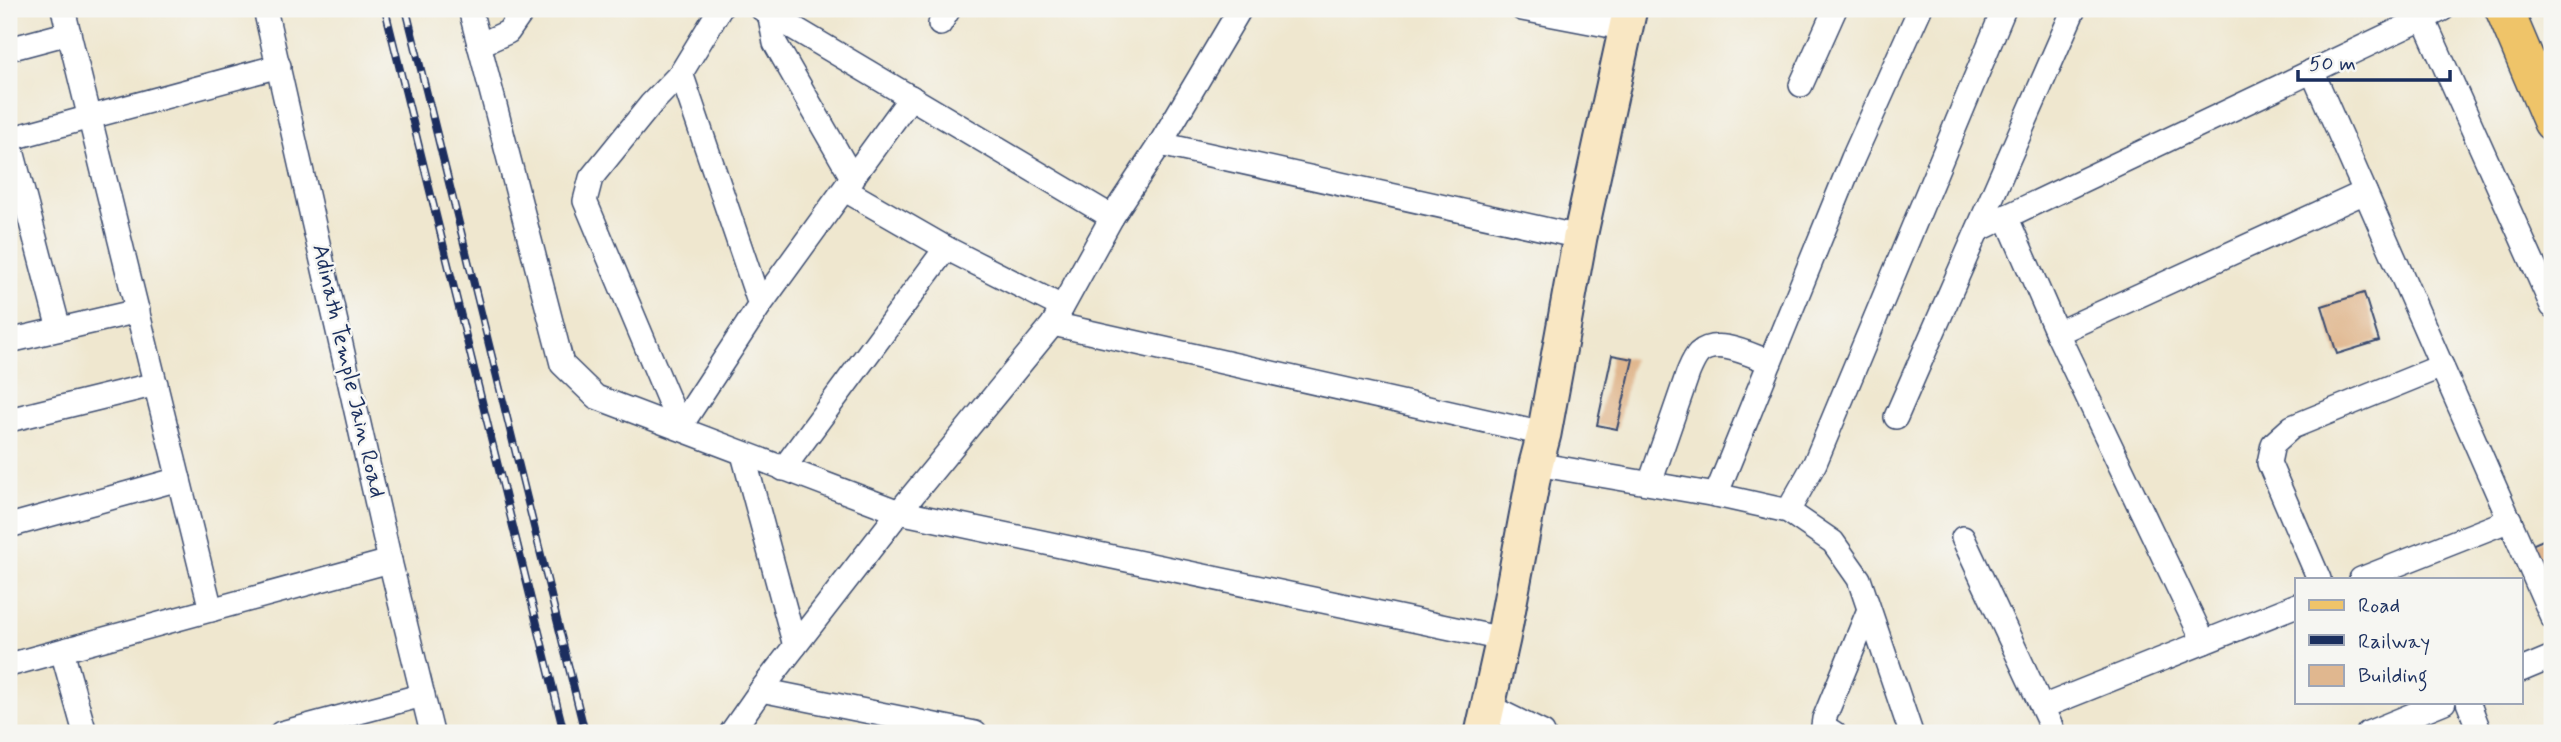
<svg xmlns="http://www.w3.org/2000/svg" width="2561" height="742" font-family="Mynerve,sans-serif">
  <rect width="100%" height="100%" fill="#f6f6f2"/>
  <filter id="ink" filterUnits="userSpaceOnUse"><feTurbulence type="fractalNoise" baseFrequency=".0143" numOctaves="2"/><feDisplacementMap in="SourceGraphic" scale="14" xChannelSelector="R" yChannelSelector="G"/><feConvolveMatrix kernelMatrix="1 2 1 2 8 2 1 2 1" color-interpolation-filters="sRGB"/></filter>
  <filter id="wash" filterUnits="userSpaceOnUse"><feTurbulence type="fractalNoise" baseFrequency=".00686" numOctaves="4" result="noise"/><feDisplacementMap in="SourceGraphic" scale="28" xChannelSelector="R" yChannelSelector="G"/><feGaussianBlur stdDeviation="1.57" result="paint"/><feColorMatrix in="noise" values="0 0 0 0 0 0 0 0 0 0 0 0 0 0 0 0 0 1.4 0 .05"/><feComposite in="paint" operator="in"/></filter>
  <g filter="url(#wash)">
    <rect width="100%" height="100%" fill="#efe7cf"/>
    <g id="blocks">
      <!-- building -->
      <g fill="#e0b78f">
        <polygon points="2364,293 2379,341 2337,354 2322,306"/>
        <polygon points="1612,355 1633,359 1617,429 1597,425"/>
        <polygon points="2552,536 2552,605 2527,547"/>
      </g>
    </g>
  </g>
  <g filter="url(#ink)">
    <use href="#blocks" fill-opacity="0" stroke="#3b4b6f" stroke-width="2"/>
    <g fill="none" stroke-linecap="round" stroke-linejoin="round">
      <!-- street casing -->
      <g stroke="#3b4b6f" stroke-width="26">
        <g id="street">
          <polyline points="63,9 211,610"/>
          <polyline points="265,9 390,561 432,733"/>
          <polyline points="470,9 562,364 596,397 899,512 1503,639"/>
          <polyline points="762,9 1112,217"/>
          <polyline points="1522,9 1627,29"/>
          <polyline points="769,12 775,43 853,179"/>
          <polyline points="2423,18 2552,306"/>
          <polyline points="940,24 949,9"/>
          <polyline points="479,45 508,32 524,9"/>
          <polyline points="9,49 69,33"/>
          <polyline points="2312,71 2552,617"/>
          <polyline points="681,73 760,305"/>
          <polyline points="1801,85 1835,9"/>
          <polyline points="9,139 279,66"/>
          <polyline points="9,139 59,329"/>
          <polyline points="1160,144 1580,237"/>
          <polyline points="845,190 946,248 1062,307"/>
          <polyline points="2006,216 2057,333 2204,642"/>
          <polyline points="1978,230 2443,9"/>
          <polyline points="1053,324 1544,434"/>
          <polyline points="2057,333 2365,192"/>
          <polyline points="9,341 138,311"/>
          <polyline points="1896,417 2074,9"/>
          <polyline points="9,420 156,384"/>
          <polyline points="680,427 585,201 591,178 651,104 681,73 720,9"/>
          <polyline points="680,427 760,305 911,97"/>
          <polyline points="743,454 795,646"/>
          <polyline points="1536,464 1716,495 1788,511 1833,542 1859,579 1911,733"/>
          <polyline points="783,469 946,248"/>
          <path d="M1650 483 1688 373C1691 366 1694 358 1699 353 1717 337 1750 355 1770 362"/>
          <polyline points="1716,495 1853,158 1920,9"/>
          <polyline points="1788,511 1815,463 2004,9"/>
          <polyline points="9,526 179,479"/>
          <polyline points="1963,538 2054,733"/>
          <polyline points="2319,579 2269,463 2273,444 2292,427 2442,366"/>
          <polyline points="2361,579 2510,520"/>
          <polyline points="62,651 85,733"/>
          <polyline points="9,665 390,561"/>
          <polyline points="2521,670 2552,657"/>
          <polyline points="761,690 975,733"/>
          <polyline points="2468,702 2480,733"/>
          <polyline points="1488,706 1543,733"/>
          <polyline points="2042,707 2297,605"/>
          <polyline points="281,733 423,695"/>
          <polyline points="731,733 761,690 899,512 1053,324 1112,217 1160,144 1240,9"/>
          <polyline points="1834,733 1823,726 1824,719 1868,612"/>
          <polyline points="2368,733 2444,702"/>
        </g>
      </g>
      <!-- secondary casing -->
      <g stroke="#3b4b6f" stroke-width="37">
        <polyline id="secondary" points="1482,733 1503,639 1536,464 1544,434 1580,237 1630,9"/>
      </g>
      <!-- primary casing -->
      <g stroke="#3b4b6f" stroke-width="40">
        <polyline id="primary" points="2504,9 2552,122"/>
      </g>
      <!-- street -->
      <use href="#street" stroke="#fff" stroke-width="23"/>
      <!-- secondary -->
      <use href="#secondary" stroke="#f9e7c3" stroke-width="33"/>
      <!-- primary -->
      <use href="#primary" stroke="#efc469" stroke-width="37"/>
      <!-- rail casing -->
      <g stroke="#1b2f5e" stroke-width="8">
        <g id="rail">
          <polyline points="385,9 564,733"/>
          <polyline points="406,9 585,733"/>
        </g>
      </g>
      <!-- rail -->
      <use href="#rail" stroke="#f6f6f2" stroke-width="5" stroke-dasharray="16" stroke-linecap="butt"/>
    </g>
  </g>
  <g text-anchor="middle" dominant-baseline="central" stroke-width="5" stroke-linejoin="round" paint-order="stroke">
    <!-- street labels -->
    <g font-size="23" fill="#1b2f5e" stroke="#f6f6f2">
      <text transform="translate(348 371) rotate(77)">Adinath Temple Jain Road</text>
    </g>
  </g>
  <!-- margin -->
  <rect width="2561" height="742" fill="none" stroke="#f6f6f2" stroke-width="35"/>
  <!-- legend -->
  <rect x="2295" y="578" width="228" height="126" fill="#f6f6f2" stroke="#9ea6b7" stroke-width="2"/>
  <rect x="2309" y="600" width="35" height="10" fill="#efc469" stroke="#9ea6b7" stroke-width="2"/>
  <text x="2358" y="612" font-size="21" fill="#1b2f5e">Road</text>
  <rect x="2309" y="635" width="35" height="10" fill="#1b2f5e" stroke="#9ea6b7" stroke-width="2"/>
  <text x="2358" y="648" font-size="21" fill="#1b2f5e">Railway</text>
  <rect x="2309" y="665" width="35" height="21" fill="#e0b78f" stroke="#9ea6b7" stroke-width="2"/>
  <text x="2358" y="682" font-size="21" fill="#1b2f5e">Building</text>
  <!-- scale -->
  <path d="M2298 70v10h152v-10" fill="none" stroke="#1b2f5e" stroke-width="3.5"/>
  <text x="2309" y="70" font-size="21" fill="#1b2f5e" stroke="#f6f6f2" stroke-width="5" paint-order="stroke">50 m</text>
</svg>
